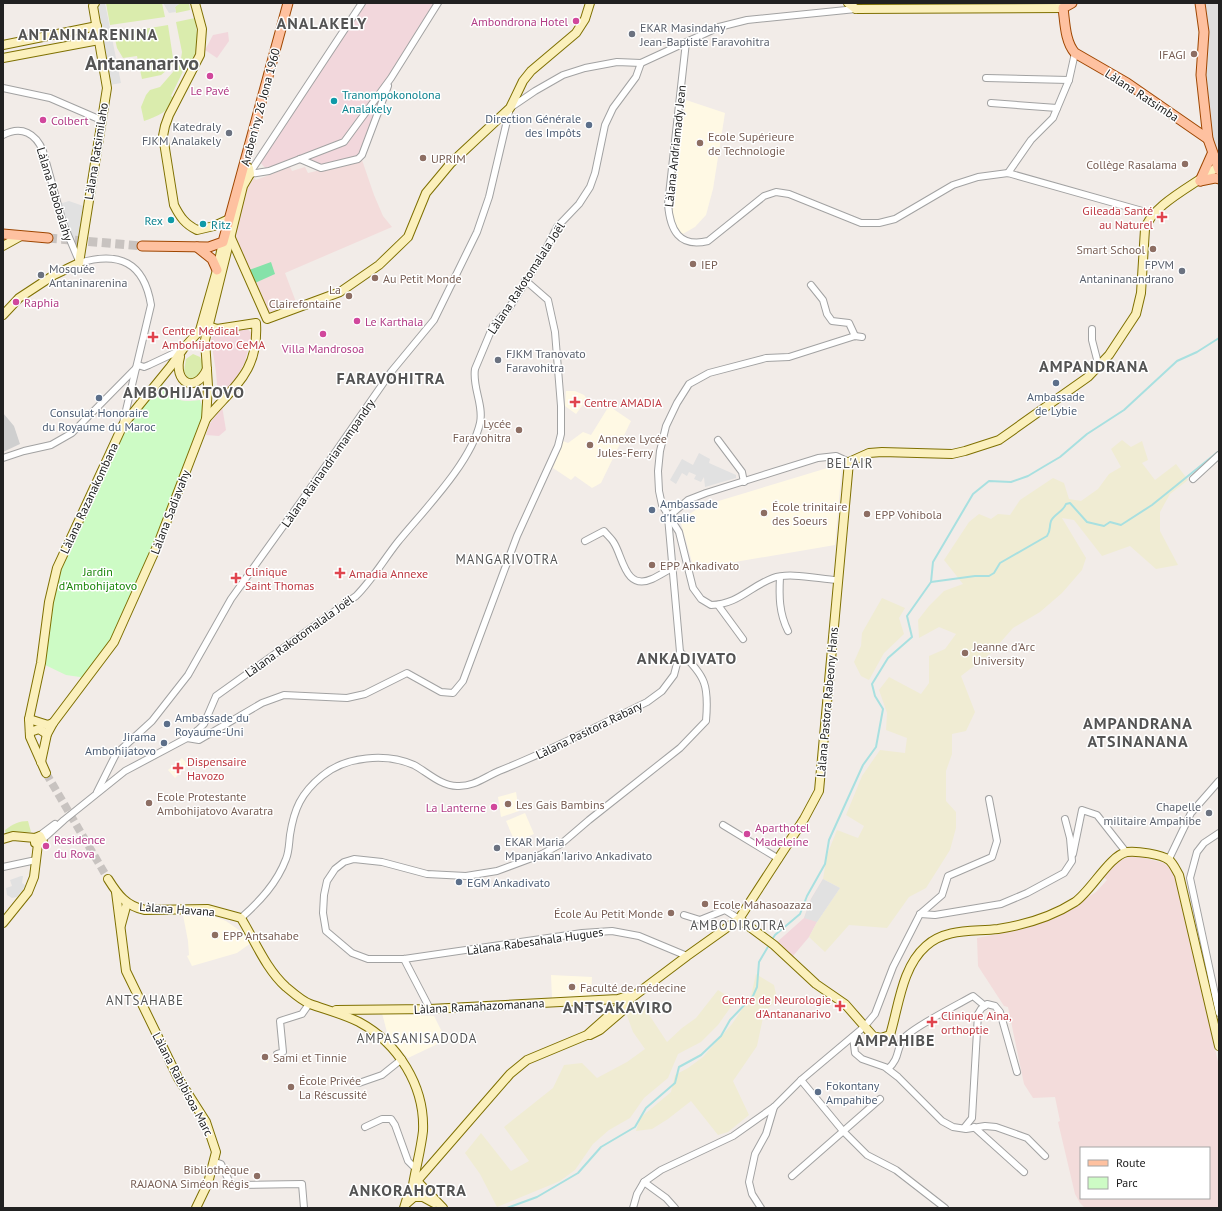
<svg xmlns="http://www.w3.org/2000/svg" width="1222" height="1211" font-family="'PT Sans',sans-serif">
  <rect width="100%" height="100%" fill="#f2ece8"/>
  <!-- residential -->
  <polygon fill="#dfdede" points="1203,3 1219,3 1219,164 1214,157 1203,78"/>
  <!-- commercial -->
  <g fill="#f2d7dc">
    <polygon points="362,3 438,3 391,78 362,155 321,168 300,159 268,171 258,160"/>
    <polygon points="228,32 229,41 217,58 205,50 213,35"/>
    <polygon points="247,329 252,333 245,362 235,381 218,397 216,372 211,340 214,334"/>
    <polygon points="222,406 226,430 219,436 206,435 209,425"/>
    <polygon points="823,879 817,922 809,937 793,956 776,943 804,918 811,899"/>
  </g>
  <!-- education -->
  <g fill="#fff9e4">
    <polygon points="686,100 725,113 713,189 706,215 695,227 681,235 672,221 672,196"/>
    <polygon points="566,391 575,391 584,395 587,399 576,414 565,406"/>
    <polygon points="609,406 631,421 601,483 592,488 575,476 571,480 553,468 563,441 568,443 583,432 591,435"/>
    <polygon points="842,465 835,545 694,569 680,520 702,506 834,466"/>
    <polygon points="182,758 188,765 175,778 168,770"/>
    <polygon points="516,792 519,811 501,817 498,797"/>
    <polygon points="525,813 534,834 515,842 506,821"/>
    <polygon points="183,915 213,916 226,921 239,930 251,943 237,953 192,966 187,956 189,955 188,941"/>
    <polygon points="551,975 592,977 591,997 552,998"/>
    <polygon points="382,1013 434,1016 446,1040 408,1058 388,1036"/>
    <polygon points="263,1052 270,1055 268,1063 261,1060"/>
  </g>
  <!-- religious -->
  <polygon fill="#cfcfcf" points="3,413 14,426 20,444 3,452"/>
  <!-- military -->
  <g fill="#f3dcdb" fill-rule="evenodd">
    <polygon points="362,160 374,195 383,216 392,227 285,273 296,302 268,313 234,239 247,188 254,178 256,180 290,167 292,171 305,167 308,173"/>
    <path d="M1133 855 1164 863 1175 873 1219 1066V1208H1085L1080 1203 1075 1194 1058 1122 1060 1121 1055 1097 1033 1098 1024 1084 1008 1007 1004 1006 978 966 977 938 1008 932 1060 915 1096 892 1107 880 1102 876 1113 864ZM1081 1148H1209V1198H1081Z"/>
  </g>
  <!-- farmland -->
  <g fill="#f0ecd3">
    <polygon points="1122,440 1131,447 1142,441 1148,460 1142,463 1155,480 1176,464 1188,480 1170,494 1160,512 1160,531 1178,565 1156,569 1130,546 1102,556 1074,520 1062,518 1086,558 1082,570 1062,593 1040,612 1013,628 991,653 961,676 975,712 966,731 952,734 952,754 946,771 946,801 956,812 956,828 950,850 926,888 909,897 887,928 849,925 825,952 809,937 817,922 840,888 823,879 827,855 837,830 858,838 864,826 846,815 862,776 880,750 905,753 907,738 886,730 887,713 879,690 889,677 921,694 929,683 929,656 945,649 956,634 939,627 919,638 918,620 929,606 944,591 963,584 944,560 969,522 979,514 991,519 998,514 1010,515 1020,500 1053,478 1064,483 1069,499 1081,501 1098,489 1109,474 1121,467 1111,449"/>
    <polygon points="882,598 905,608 899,618 904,634 884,653 869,680 861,676 854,662 861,646 862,633"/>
    <polygon points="756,974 774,985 777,999 764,1013 757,1046 733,1081 749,1115 728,1132 718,1135 691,1101 668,1119 652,1129 636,1131 640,1118 671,1092 675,1075 688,1068 703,1057 732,1024 751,996"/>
    <polygon points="718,990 735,1001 718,1025 701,1042 678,1054 668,1078 644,1098 630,1118 609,1130 593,1144 575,1170 560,1181 497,1207 480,1174 465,1153 481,1133 511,1171 529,1161 504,1127 553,1088 564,1065 582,1063 597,1078 627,1062 645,1049 633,1032 625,1010 640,1001 667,1042 682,1028 696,1018"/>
  </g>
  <!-- grass -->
  <g fill="#daecad">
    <polygon points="106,3 162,3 165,17 110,25"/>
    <polygon points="180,3 189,3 190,10 176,13 175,7"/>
    <path d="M195 18 198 43 193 62 188 61 171 96 176 99C168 112 158 116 144 121L141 107 146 95 150 90 160 87 173 72 181 59 182 52 176 22Z"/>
    <polygon points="168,25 173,58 172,66 161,75 142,79 137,56 123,58 117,48 114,34"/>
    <path d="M193 354 200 357C205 367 203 373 195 380L188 379 184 371 186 359Z"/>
    <path d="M28 821 31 832 6 835 5 830C13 824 19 821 28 821Z"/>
  </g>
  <!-- park -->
  <path fill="#cdfbc5" d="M161 383C177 400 176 403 200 400L206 419 116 637 87 678 66 675 41 663 57 568 123 425Z"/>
  <!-- pitch -->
  <polygon fill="#85e2a9" points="271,262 275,274 255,283 249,270"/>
  <!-- parking -->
  <g fill="#e1e1e1">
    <polygon points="99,3 105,3 121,83 110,85 96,8"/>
    <polygon points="163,3 179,3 179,4 175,7 176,12 169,13"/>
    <polygon points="69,201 86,207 80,248 72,242 59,204"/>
    <polygon points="699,453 710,459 709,463 736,475 736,478 705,487 704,477 701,482 694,479 696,475 689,472 687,476 682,473 676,484 670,480 682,459 693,465"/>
    <polygon points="21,876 23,876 22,883 26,886 17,897 12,898 7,895 6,888 12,886 10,880"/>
    <polygon points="823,879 840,888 817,922 804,918 811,899"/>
  </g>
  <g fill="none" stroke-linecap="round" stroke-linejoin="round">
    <!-- stream -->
    <g stroke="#a8e0e0" stroke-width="2">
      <path d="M931 582 975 576H989L994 573 1000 563 1047 536C1051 530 1049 527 1051 521 1054 514 1063 512 1066 504L1070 503 1087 522 1104 526 1110 522 1121 525 1152 505 1219 451"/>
      <polyline points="771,941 775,935 800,914 807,896 825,864 829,840 863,765 876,747 883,709 875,696 872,684 888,658 912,637 907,616 931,582 933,562 973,494 989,481 1011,482 1028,476 1043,467 1060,457 1087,434 1124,410 1177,361 1197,352 1219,338"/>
      <polyline points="507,1208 537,1197 578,1173 601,1147 635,1127 646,1108 675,1083 679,1067 701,1055 721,1036 730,1020 753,996 757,987 759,962 769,945"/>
    </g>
    <!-- secondary-tunnel -->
    <polyline stroke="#c8c3c0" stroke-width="8" stroke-dasharray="8 4" stroke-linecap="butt" points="46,773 108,879"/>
    <!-- primary-tunnel -->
    <polyline stroke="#c8c3c0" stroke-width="9" stroke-dasharray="9 4.5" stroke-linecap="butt" points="48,238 142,246"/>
    <!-- street casing -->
    <g stroke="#a2a2a2" stroke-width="8">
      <g id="street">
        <path d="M686 42 668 204C670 230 679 248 708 241L764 196 776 192 789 194 861 223H879L895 219 953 185 978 177 1008 173 1153 214"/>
        <polyline points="986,78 1069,80"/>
        <polyline points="3,88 50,98 101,120"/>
        <polyline points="991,103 1057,108"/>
        <path d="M3 135C22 125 36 134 43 151L63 223 79 261"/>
        <polyline points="300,159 321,168 358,159 362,155 388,86"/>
        <polyline points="251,171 362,3"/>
        <polyline points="1008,173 1031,140 1053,118 1069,80 1075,53"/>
        <polyline points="250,174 269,171 344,142 391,78 438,3"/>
        <path d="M79 263C119 251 144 262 151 305L123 423"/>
        <polyline points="811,285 823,300 827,314 832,321 849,323 855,336"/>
        <polyline points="1092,329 1092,340 1099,367"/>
        <polyline points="138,365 144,367 149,365 183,349"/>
        <polyline points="718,440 742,472 744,482"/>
        <polyline points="3,458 24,451 51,445 72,433 137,367"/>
        <polyline points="1193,479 1219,455"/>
        <path d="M585 541 604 531C607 535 612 539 614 543 623 557 625 591 652 579 659 576 666 571 674 567"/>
        <path d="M780 577C779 596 779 613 788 631"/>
        <path d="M837 580C819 579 789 572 773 578 749 587 739 604 711 605L701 599 693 588 679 532 662 505 659 491 658 471 660 451 666 426 677 403 689 384 709 373 766 358 789 357 855 336 862 337"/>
        <polyline points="718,605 743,639"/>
        <path d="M680 652C706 676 709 686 706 721L680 748 589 820 561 844 540 855 497 871 466 876 427 874 382 862 354 859 344 862 335 869 327 881 324 895 323 913 326 931 352 953 368 959H404L582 933 612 931 639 936 687 956"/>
        <polyline points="187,738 199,740 262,703 284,695 347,698 365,694 407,673 441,692 453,693 463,681 517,536 558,446 561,434 561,406 555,332 548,300 525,280"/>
        <polyline points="97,792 116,754 152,721 188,675 231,599 302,500 391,372 434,320 477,232 489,197 510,108 535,91 563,75 585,68 617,62 641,63 719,27 747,20 856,9"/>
        <polyline points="723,825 779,859"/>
        <polyline points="1219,833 1204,843 1197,852 1190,878 1219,1013"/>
        <polyline points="39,836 55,824"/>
        <path d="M43 839 64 820 125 771 187 738 198 730 204 724 216 696 356 596C372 580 383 561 397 543 423 511 471 463 480 423 484 405 472 387 475 369L493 326 509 308 544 253 557 227 579 204 590 187 595 173 605 125 613 108 636 77 641 63"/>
        <polyline points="1073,854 1082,810 1097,815 1126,852"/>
        <polyline points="1169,859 1191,813 1219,781"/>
        <polyline points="3,867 36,860"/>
        <polyline points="920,914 935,915 1001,904 1027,893 1064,873 1072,861 1070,838 1065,819"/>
        <polyline points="684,915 700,920 725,910 739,919"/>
        <path d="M241 918C260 901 277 883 286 859 289 852 289 843 290 835 294 809 301 793 322 776 346 756 386 753 414 765 427 772 441 786 457 786 473 787 485 777 499 771 550 751 598 726 647 702L662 691 674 675 680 652 668 517 688 500 706 493 818 458 836 456 849 462"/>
        <polyline points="404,959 430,1009"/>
        <polyline points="853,1037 855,1053 862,1059 885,1067 898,1077 942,1121 953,1127 966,1129 985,1126 996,1127 1027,1138 1045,1156"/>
        <polyline points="277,1054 283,1052 280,1021 302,1014 309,1004"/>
        <path d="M888 1069C900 1058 896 1050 903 1039 911 1028 959 1004 973 996L985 1006"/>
        <polyline points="801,1080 843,1131 867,1155 896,1170 945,1208"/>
        <polyline points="359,1083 382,1075 402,1059"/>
        <polyline points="365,1127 382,1119 391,1119 395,1125 408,1161 416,1169"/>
        <polyline points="974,1127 1024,1172"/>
        <polyline points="964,1128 972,1118 978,1014 981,1009 987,1004 995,1006 1000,1012 1017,1072"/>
        <polyline points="215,1162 221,1164 231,1185 302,1184 304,1208"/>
        <polyline points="792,1176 880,1099"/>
        <polyline points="644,1182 666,1198 675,1208"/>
        <polyline points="633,1208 637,1194 644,1182 661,1170 733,1136 774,1107 801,1080 864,1027 875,1014 893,967 920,914 942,895 948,876 992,857 997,841 989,799"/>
        <polyline points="761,1208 752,1194 749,1182 755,1154 766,1134 774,1107"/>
      </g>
    </g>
    <!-- secondary casing -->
    <g stroke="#7f7002" stroke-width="10">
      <g id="secondary">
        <path d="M195 3 202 29 200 55 169 115 165 126 163 136 174 205C180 217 185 224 197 230L214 226 229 219"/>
        <polyline points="848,3 856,9"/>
        <polyline points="856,9 1063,8"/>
        <polyline points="3,45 97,26"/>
        <polyline points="3,58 99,40"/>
        <polyline points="231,238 267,319 340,292 379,265 408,237 426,193 451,163 510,108 523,81 531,71 576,33 585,19 590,3"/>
        <polyline points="3,246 21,236"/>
        <polyline points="3,315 19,298 54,275 79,263 107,88 93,6 95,3"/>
        <path d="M180 357C173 382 195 395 207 369"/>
        <path d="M206 419C234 386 259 372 256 323L217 329 208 326"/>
        <polyline points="29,719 48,725 53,723"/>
        <polyline points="30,732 39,729 47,734"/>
        <polyline points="41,762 47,734 53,723 114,642 158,544 206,419 208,386 205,340 243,186 250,174 249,168 247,167 243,170"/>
        <polyline points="46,773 30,737 29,719 41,663 49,602 57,568 123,425 171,366 183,349 200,330 217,270 223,242"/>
        <polyline points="3,839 13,836 35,838"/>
        <path d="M108 879C118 895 126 906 145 910L208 909 241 918C255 941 266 969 286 987 292 992 302 1001 310 1004 327 1010 343 1014 359 1022 398 1043 425 1086 423 1131 421 1149 416 1167 413 1185"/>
        <polyline points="116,892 126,971 178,1078 206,1122 216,1152 208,1183 196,1208"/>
        <path d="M739 919 774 945 816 984 845 1004 873 1036 881 1038 890 1035C899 1005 902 967 926 946 946 928 973 932 998 929 1024 925 1053 916 1075 902 1091 891 1110 855 1127 852 1137 851 1161 854 1169 860 1173 863 1176 870 1179 875L1219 1046"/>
        <polyline points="3,923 28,892 34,877 38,844 43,842 40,836 35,838 35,843 38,844"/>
        <polyline points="121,925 127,903"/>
        <polyline points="336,1010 430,1009 618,999 631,995"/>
        <polyline points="590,1035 600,1030 628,1006"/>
        <polyline points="417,1181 443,1208"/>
        <polyline points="406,1204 414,1197 423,1197 434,1203"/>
        <path d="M404 1208 408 1195 417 1181 510 1074 527 1060 587 1035 614 1011 687 956 739 919 804 819 819 791 849 462 869 453 882 452 952 454 965 451 999 440 1088 377 1109 355 1136 314 1141 293 1145 229C1152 204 1197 184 1217 167"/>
      </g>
    </g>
    <!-- primary casing -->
    <g stroke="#9f4600" stroke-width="11">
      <g id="primary">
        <path d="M1072 3 1063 8C1065 22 1065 42 1075 53L1127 83 1208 139"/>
        <polyline points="1200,3 1204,32 1201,75 1208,139 1219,170"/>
        <polyline points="1200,181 1212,154"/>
        <polyline points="1200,181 1215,178 1219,179"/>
        <polyline points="3,234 48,238"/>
        <polyline points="142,246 209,247 223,242 288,3"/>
        <polyline points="197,247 212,259 217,270"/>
      </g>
    </g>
    <!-- street -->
    <use href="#street" stroke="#fff" stroke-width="6"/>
    <!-- secondary -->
    <use href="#secondary" stroke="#fbf0bc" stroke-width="8"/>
    <!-- primary -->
    <use href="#primary" stroke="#fec1a0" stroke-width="9"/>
  </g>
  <!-- markers -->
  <g fill="#d1479c" stroke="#fff" stroke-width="1.5">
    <circle cx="576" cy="21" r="4"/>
    <circle cx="210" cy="76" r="4"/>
    <circle cx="43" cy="120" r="4"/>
    <circle cx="16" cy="302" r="4"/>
    <circle cx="357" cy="321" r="4"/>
    <circle cx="323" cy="334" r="4"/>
    <circle cx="494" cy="807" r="4"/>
    <circle cx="747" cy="834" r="4"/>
    <circle cx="46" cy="846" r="4"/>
  </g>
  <g fill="#6b7280" stroke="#fff" stroke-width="1.5">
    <circle cx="632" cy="34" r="4"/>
    <circle cx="229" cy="133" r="4"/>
    <circle cx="1182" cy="271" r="4"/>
    <circle cx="41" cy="275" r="4"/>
    <circle cx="498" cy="360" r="4"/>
    <circle cx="1209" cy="813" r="4"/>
    <circle cx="497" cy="848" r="4"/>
  </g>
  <g fill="#8d6e63" stroke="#fff" stroke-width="1.5">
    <circle cx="1194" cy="54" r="4"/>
    <circle cx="700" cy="143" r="4"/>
    <circle cx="423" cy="158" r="4"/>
    <circle cx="1185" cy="164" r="4"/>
    <circle cx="1153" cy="249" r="4"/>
    <circle cx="693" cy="264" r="4"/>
    <circle cx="375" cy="278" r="4"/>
    <circle cx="349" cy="296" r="4"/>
    <circle cx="519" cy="430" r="4"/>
    <circle cx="590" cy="445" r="4"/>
    <circle cx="764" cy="513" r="4"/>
    <circle cx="867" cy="514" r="4"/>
    <circle cx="652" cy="565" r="4"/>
    <circle cx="965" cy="653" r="4"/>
    <circle cx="149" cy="803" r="4"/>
    <circle cx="508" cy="804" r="4"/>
    <circle cx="705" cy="904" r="4"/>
    <circle cx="671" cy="913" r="4"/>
    <circle cx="215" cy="935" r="4"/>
    <circle cx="572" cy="987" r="4"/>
    <circle cx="265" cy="1057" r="4"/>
    <circle cx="291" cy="1087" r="4"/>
    <circle cx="257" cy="1176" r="4"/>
  </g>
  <g fill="#0f9aa8" stroke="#fff" stroke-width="1.5">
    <circle cx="334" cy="101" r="4"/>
    <circle cx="171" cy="220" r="4"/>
    <circle cx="203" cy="224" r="4"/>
  </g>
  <g fill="#5c6f8a" stroke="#fff" stroke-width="1.5">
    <circle cx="589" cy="125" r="4"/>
    <circle cx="1056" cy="383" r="4"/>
    <circle cx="99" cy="398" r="4"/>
    <circle cx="652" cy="510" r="4"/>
    <circle cx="167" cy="724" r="4"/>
    <circle cx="164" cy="743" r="4"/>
    <circle cx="459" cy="882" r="4"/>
    <circle cx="818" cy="1092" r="4"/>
  </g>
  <g fill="#e0444e" stroke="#fff" stroke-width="1.5">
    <path d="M1160 211h4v4h4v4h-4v4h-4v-4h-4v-4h4z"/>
    <path d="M151 331h4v4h4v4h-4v4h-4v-4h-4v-4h4z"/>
    <path d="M573 396h4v4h4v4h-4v4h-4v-4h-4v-4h4z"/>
    <path d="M338 567h4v4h4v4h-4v4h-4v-4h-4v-4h4z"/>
    <path d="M234 572h4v4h4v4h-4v4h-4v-4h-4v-4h4z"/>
    <path d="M176 762h4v4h4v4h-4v4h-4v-4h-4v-4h4z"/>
    <path d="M838 1000h4v4h4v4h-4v4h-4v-4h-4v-4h4z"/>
    <path d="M930 1016h4v4h4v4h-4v4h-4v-4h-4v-4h4z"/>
  </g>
  <g text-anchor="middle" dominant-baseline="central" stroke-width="3" stroke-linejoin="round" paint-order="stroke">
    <!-- hotel labels -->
    <g font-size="12" fill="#b23c85" stroke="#fff" text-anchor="start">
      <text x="568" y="21" text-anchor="end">Ambondrona Hotel</text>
      <text x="210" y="90" text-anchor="middle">Le Pavé</text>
      <text x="51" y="120">Colbert</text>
      <text x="24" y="302">Raphia</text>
      <text x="365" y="321">Le Karthala</text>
      <text x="323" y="348" text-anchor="middle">Villa Mandrosoa</text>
      <text x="486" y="807" text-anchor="end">La Lanterne</text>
      <text x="755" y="827">Aparthotel<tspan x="755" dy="14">Madeleine</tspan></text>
      <text x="54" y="839">Residence<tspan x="54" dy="14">du Rova</tspan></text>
    </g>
    <!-- worship labels -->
    <g font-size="12" fill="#5b616d" stroke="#fff" text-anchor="start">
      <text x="640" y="27">EKAR Masindahy<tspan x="640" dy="14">Jean-Baptiste Faravohitra</tspan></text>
      <text x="221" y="126" text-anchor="end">Katedraly<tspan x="221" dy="14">FJKM Analakely</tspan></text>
      <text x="1174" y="264" text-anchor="end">FPVM<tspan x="1174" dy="14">Antaninanandrano</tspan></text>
      <text x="49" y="268">Mosquée<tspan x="49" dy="14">Antaninarenina</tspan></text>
      <text x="506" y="353">FJKM Tranovato<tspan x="506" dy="14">Faravohitra</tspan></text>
      <text x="1201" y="806" text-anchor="end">Chapelle<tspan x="1201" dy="14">militaire Ampahibe</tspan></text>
      <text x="505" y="841">EKAR Maria<tspan x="505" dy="14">Mpanjakan'Iarivo Ankadivato</tspan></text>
    </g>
    <!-- education labels -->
    <g font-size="12" fill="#785e54" stroke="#fff" text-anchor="start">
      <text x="1186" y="54" text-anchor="end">IFAGI</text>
      <text x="708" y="136">Ecole Supérieure<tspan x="708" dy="14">de Technologie</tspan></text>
      <text x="431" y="158">UPRIM</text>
      <text x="1177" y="164" text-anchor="end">Collège Rasalama</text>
      <text x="1145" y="249" text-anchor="end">Smart School</text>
      <text x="701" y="264">IEP</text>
      <text x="383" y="278">Au Petit Monde</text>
      <text x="341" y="289" text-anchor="end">La<tspan x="341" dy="14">Clairefontaine</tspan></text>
      <text x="511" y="423" text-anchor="end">Lycée<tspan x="511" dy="14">Faravohitra</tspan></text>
      <text x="598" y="438">Annexe Lycée<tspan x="598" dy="14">Jules-Ferry</tspan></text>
      <text x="772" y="506">École trinitaire<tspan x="772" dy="14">des Soeurs</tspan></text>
      <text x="875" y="514">EPP Vohibola</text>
      <text x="660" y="565">EPP Ankadivato</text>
      <text x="973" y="646">Jeanne d'Arc<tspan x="973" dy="14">University</tspan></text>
      <text x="157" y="796">Ecole Protestante<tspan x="157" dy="14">Ambohijatovo Avaratra</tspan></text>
      <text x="516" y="804">Les Gais Bambins</text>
      <text x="713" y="904">Ecole Mahasoazaza</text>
      <text x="663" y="913" text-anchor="end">École Au Petit Monde</text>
      <text x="223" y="935">EPP Antsahabe</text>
      <text x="580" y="987">Faculté de médecine</text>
      <text x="273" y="1057">Sami et Tinnie</text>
      <text x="299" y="1080">École Privée<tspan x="299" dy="14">La Réscussité</tspan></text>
      <text x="249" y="1169" text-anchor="end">Bibliothèque<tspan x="249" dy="14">RAJAONA Siméon Régis</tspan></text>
    </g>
    <!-- culture labels -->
    <g font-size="12" fill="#0d838f" stroke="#fff" text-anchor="start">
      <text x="342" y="94">Tranompokonolona<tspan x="342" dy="14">Analakely</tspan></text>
      <text x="163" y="220" text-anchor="end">Rex</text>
      <text x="211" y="224">Ritz</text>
    </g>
    <!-- street labels -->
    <g font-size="12" fill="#212121" stroke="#fff">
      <text transform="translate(1142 95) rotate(33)">Làlana Ratsimba</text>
      <text transform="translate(260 107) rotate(-75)">Araben'ny 26 Jona 1960</text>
      <text transform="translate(675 146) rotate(-84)">Làlana Andriamady Jean</text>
      <text transform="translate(96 151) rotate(-81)">Làlana Ratsimilaho</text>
      <text transform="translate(55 194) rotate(73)">Làlana Rabobalahy</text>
      <text transform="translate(526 278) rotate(-57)">Làlana Rakotomalala Joël</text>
      <text transform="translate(328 463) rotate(-55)">Làlana Rainandriamampandry</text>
      <text transform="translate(89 498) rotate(-65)">Làlana Razanakombana</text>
      <text transform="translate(170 512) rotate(-69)">Làlana Sadiavahy</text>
      <text transform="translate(299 636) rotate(-36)">Làlana Rakotomalala Joël</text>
      <text transform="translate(827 702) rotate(-85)">Làlana Pastora Rabeony Hans</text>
      <text transform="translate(589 730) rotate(-26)">Làlana Pasitora Rabary</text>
      <text transform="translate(177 909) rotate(4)">Làlana Havana</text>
      <text transform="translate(535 941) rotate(-8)">Làlana Rabesahala Hugues</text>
      <text transform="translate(479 1006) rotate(-3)">Làlana Ramahazomanana</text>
      <text transform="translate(183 1084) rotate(62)">Làlana Rabibisoa Marc</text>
    </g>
    <!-- service labels -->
    <g font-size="12" fill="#4e5e75" stroke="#fff" text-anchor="start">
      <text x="581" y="118" text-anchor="end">Direction Générale<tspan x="581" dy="14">des Impôts</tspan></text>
      <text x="1056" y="396" text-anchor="middle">Ambassade<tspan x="1056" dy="14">de Lybie</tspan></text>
      <text x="99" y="412" text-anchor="middle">Consulat Honoraire<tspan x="99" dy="14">du Royaume du Maroc</tspan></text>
      <text x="660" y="503">Ambassade<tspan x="660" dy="14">d'Italie</tspan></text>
      <text x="175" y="717">Ambassade du<tspan x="175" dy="14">Royaume-Uni</tspan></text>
      <text x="156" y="736" text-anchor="end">Jirama<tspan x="156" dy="14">Ambohijatovo</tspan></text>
      <text x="467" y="882">EGM Ankadivato</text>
      <text x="826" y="1085">Fokontany<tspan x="826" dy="14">Ampahibe</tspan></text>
    </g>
    <!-- health labels -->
    <g font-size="12" fill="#be3a42" stroke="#fff" text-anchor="start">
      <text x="1153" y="210" text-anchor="end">Gileada Santé<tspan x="1153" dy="14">au Naturel</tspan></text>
      <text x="162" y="330">Centre Médical<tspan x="162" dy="14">Ambohijatovo CeMA</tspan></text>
      <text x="584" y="402">Centre AMADIA</text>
      <text x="245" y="571">Clinique<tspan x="245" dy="14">Saint Thomas</tspan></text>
      <text x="349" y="573">Amadia Annexe</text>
      <text x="187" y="761">Dispensaire<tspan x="187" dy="14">Havozo</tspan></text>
      <text x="831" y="999" text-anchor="end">Centre de Neurologie<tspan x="831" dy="14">d'Antananarivo</tspan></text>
      <text x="941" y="1015">Clinique Aina,<tspan x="941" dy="14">orthoptie</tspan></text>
    </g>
    <!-- park labels -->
    <g font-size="12" fill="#1a8609" stroke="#fff">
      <text x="98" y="571">Jardin<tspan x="98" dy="14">d'Ambohijatovo</tspan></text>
    </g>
    <!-- neighbourhood labels -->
    <g font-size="13" letter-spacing="1" fill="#545454" stroke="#fff">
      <text x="850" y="463">BEL'AIR</text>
      <text x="507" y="559">MANGARIVOTRA</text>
      <text x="738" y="925">AMBODIROTRA</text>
      <text x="145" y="1000">ANTSAHABE</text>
      <text x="417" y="1038">AMPASANISADODA</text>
    </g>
    <!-- district labels -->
    <g font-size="16" font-weight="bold" letter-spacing="1" fill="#545454" stroke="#fff">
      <text x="322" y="23">ANALAKELY</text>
      <text x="88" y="34">ANTANINARENINA</text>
      <text x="1094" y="366">AMPANDRANA</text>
      <text x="391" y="378">FARAVOHITRA</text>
      <text x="184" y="392">AMBOHIJATOVO</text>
      <text x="687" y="658">ANKADIVATO</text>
      <text x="1138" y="723">AMPANDRANA<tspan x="1138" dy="18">ATSINANANA</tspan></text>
      <text x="618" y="1007">ANTSAKAVIRO</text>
      <text x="895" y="1040">AMPAHIBE</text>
      <text x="408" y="1190">ANKORAHOTRA</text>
    </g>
    <!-- town labels -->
    <g font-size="20" font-weight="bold" fill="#545454" stroke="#fff">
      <text x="142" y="63">Antananarivo</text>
    </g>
  </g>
  <!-- border -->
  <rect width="1222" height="1211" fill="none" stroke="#212121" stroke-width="8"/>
  <!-- legend -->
  <rect x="1080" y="1147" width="130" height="52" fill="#ffffff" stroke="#a6a6a6"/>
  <rect x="1088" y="1160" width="20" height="6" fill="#fec1a0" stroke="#a6a6a6"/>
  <text x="1116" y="1167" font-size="12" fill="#212121">Route</text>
  <rect x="1088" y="1177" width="20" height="12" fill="#cdfbc5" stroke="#a6a6a6"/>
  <text x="1116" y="1187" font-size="12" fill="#212121">Parc</text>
</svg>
